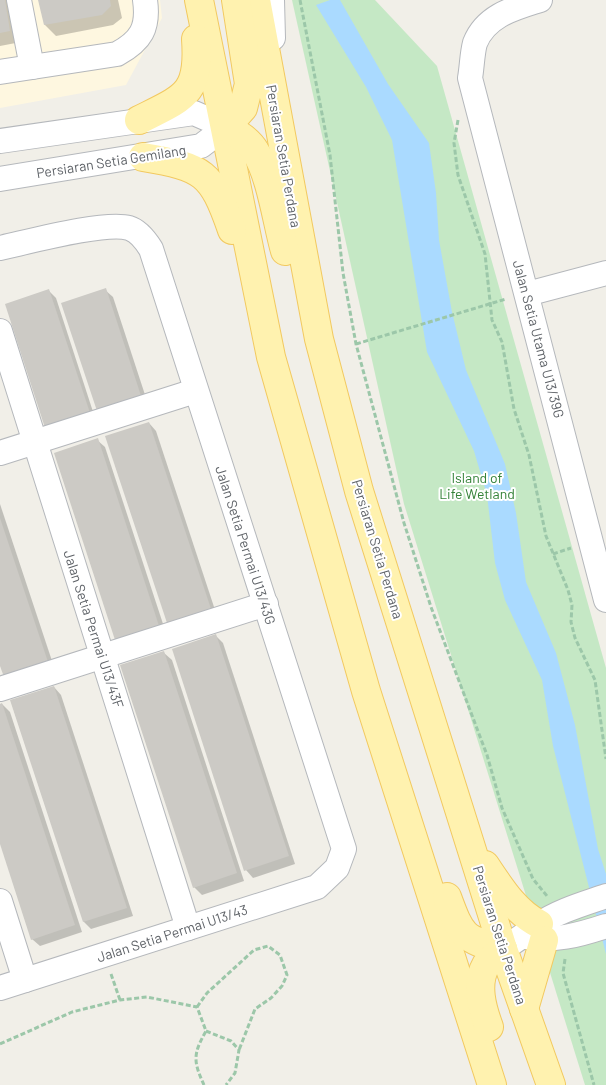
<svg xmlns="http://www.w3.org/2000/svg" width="606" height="1085" font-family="Barlow,sans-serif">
  <rect width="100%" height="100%" fill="#f1efe8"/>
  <!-- commercial -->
  <polygon fill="#fef7e0" points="0,0 160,0 162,18 126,85 0,108"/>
  <!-- green -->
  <polygon fill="#c5e8c5" points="292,0 375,0 437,66 606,668 606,1085 585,1085 404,504"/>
  <!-- water -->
  <polygon fill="#aadaff" points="330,0 340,0 388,84 429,143 436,193 439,240 452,312 466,370 505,464 516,513 526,582 556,653 575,725 598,849 606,874 606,954 553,746 542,680 505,600 495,563 487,495 474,451 427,352 392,140 366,87 316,5"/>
  <!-- shadow -->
  <g fill="#0003">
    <polygon points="0,0 10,0 21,42 0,46"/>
    <polygon points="40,0 118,0 122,18 113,25 56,36 45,25"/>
    <polygon points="105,290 113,297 149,407 107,421"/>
    <polygon points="49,291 56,298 97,424 48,430"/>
    <polygon points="149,423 156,431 218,619 176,633"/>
    <polygon points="97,440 105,447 167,636 125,650"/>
    <polygon points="0,504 55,670 0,662"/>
    <polygon points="216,636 223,643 295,864 253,878 246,870"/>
    <polygon points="164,653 172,660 244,881 202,895 194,887"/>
    <polygon points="54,687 61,695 133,916 91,929 84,922 11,701"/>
    <polygon points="2,704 10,712 82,932 40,946 32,939 0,840 0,705"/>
  </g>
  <!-- building -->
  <g fill="#cccac5">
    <polygon points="0,0 5,0 10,31 0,33"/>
    <polygon points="38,0 110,0 111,6 102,15 44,25"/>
    <polygon points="106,288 142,399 98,414 61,303"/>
    <polygon points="49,289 91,416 46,431 5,304"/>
    <polygon points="149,422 212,612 168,626 105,436"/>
    <polygon points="98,438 160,629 116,643 54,453"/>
    <polygon points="0,518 48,662 4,677 0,666"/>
    <polygon points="216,634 289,856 244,871 172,649"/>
    <polygon points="164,651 237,873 193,888 120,665"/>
    <polygon points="54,686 127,908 83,922 10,700"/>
    <polygon points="2,703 75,925 31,940 0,844 0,704"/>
  </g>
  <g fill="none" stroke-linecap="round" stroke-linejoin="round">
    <!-- minor casing -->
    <g stroke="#b5b8bc" stroke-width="26">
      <g id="minor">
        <polyline points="19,0 32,67"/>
        <polyline points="272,0 273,38"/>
        <path d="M540 0C515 8 486 15 475 43 472 54 472 67 470 78L606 600"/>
        <path d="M0 72 117 54C141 41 149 28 145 0"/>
        <polyline points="0,141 194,113 226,127 201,146 0,179"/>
        <path d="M0 248C28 242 105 221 129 228 139 231 146 241 151 249L344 849 337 868 317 887 0 988"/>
        <polyline points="527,294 606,273"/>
        <polyline points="0,331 188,928"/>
        <polyline points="0,453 195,391"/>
        <polyline points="0,689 266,604"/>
        <polyline points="0,901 25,980"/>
        <path d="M525 937C553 942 579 935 606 926"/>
        <path d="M503 949C516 941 526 933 538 925 558 911 583 904 606 896"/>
      </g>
    </g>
    <!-- major casing -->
    <g stroke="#f2c960" stroke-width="30">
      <g id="major">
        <polyline points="199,0 271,357 366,691 492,1085"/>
        <polyline points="256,0 319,339 359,491 503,949 551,1085"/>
        <path d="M139 120C185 97 200 94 196 39"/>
        <path d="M226 127C236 133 249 140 255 151 271 175 277 223 285 251"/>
        <polyline points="226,127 243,108 249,84 236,0"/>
        <path d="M143 157C203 167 212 172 232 230"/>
        <path d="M485 865C500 887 515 912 539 924"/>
        <path d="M447 897C461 935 463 940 503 949"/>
        <polyline points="524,1009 544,940"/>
        <path d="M489 1027C482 1008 475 984 486 965 490 959 498 954 503 949"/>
      </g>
    </g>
    <!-- path -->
    <g stroke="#9cc7a9" stroke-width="3" stroke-dasharray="5 2.5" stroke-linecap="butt">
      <polyline points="300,0 330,155 343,273 356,344 404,523 431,607 487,755 502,808 533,879 547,896"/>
      <polyline points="458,120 454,143 458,175 485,254 492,320 502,342 514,409 529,455 546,536 568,590 572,605 571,622 575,638 595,680 606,759"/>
      <polyline points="356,344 506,299"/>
      <polyline points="553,554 571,548"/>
      <polyline points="565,959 563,973 594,1085"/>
      <polyline points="111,974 120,1000"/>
      <polyline points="197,1007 207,993 254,950 268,946 280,955 287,975 282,986 271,998 255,1009 239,1050"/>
      <polyline points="206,1031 231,1041 239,1050 235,1073 226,1085"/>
      <path d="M0 1044 72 1012 120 1000 147 997 197 1007 206 1031C193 1054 193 1061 204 1085"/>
    </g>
    <!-- minor -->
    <use href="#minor" stroke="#fff" stroke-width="24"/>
    <!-- major -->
    <use href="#major" stroke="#fff2af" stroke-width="28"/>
  </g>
  <g text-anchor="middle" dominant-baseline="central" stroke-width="4" stroke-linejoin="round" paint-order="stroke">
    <!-- street labels -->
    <g font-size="14" fill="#5f6368" stroke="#fff">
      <text transform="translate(284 156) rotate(80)">Persiaran Setia Perdana</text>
      <text transform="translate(111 161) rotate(-9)">Persiaran Setia Gemilang</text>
      <text transform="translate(539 339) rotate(75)">Jalan Setia Utama U13/39G</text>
      <text transform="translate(246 545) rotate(72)">Jalan Setia Permai U13/43G</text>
      <text transform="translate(378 549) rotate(73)">Persiaran Setia Perdana</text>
      <text transform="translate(94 629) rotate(72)">Jalan Setia Permai U13/43F</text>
      <text transform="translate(172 933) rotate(-18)">Jalan Setia Permai U13/43</text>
      <text transform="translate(500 935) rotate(72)">Persiaran Setia Perdana</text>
    </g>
    <!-- park labels -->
    <g font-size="14" fill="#348238" stroke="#fff">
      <text x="477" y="477">Island of<tspan x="477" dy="16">Life Wetland</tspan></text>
    </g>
  </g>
</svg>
